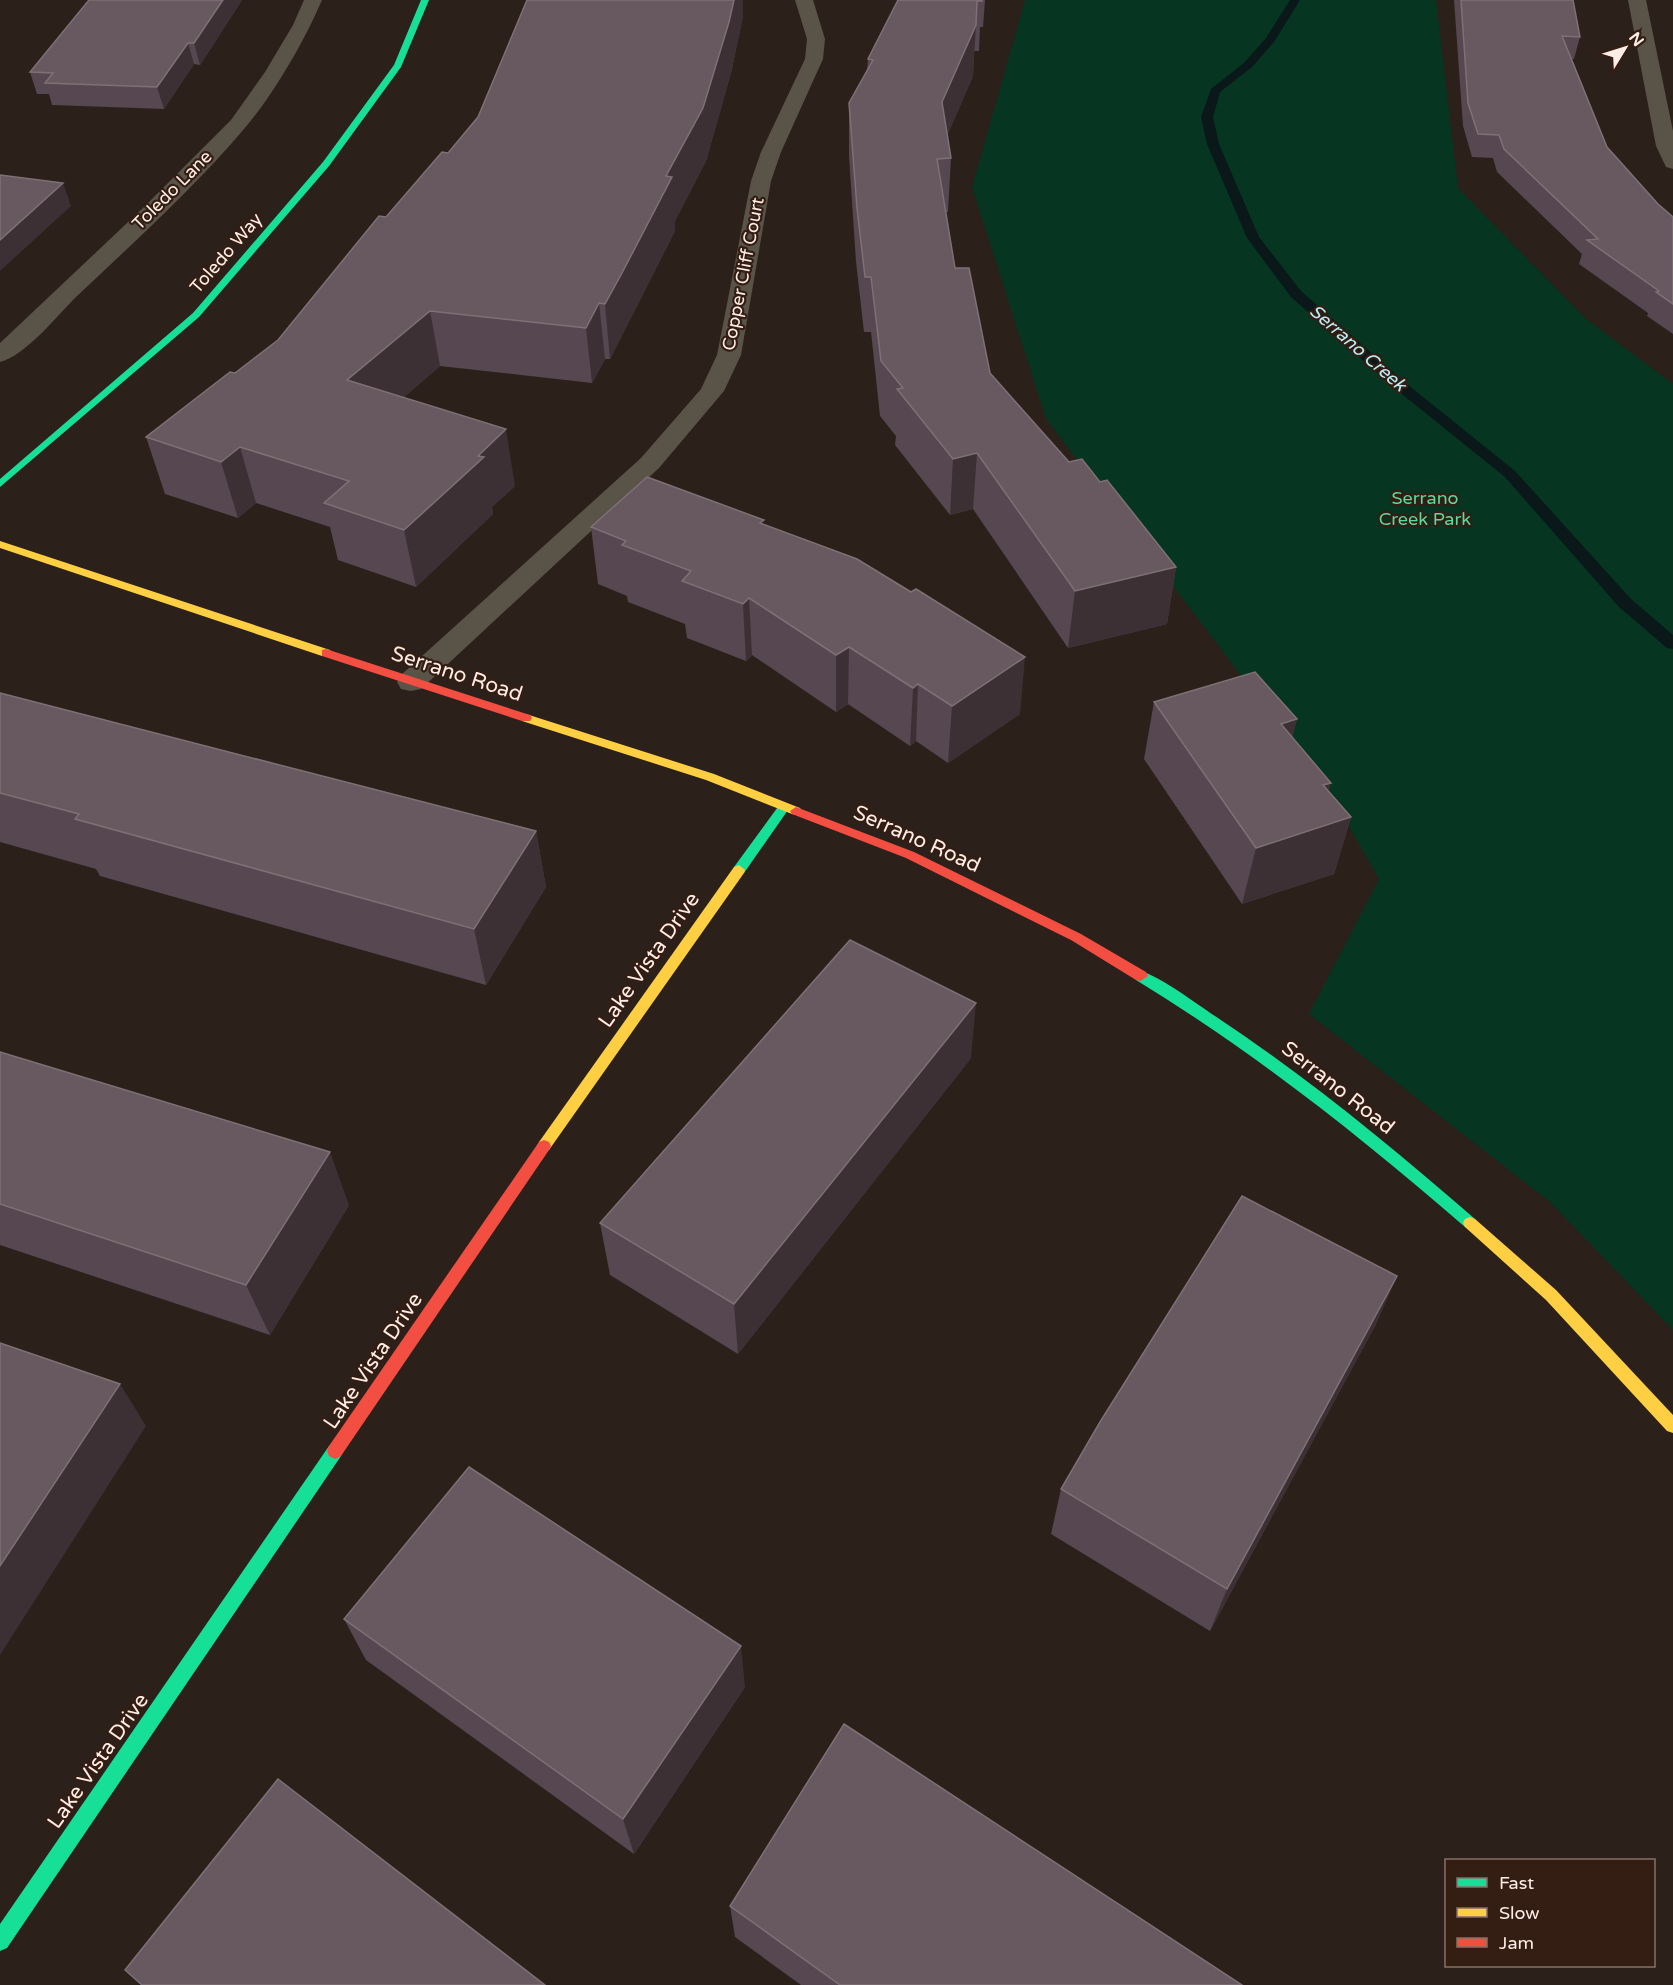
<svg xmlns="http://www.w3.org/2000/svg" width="1673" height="1985" font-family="'Varela Round',sans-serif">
  <rect width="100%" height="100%" fill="#2c201b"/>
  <!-- green -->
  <polygon fill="#063521" points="1025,0 1436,0 1458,188 1585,318 1673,384 1673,1330 1550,1202 1309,1014 1379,879 1328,790 1046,419 972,187"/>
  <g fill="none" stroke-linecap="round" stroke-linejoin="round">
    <!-- stream -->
    <polygon fill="#0a1819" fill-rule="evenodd" points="1290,0 1300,0 1274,42 1252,67 1220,92 1213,117 1219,144 1259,237 1301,291 1402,380 1515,471 1631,599 1673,635 1673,649 1667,648 1619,607 1505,477 1392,386 1291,297 1247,238 1207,144 1201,117 1211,89 1244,63 1266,38"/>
    <!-- street -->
    <g fill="#595348" fill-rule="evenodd">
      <path d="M304 0H322C304 42 274 94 244 129 194 188 132 244 76 297 57 316 25 356 0 362V343L144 207 231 120 265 72 293 25Z"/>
      <polygon points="795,0 813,0 825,39 823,59 781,152 771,181 741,355 724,391 659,468 421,689 411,691 401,689 397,682 401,675 641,458 701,389 717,355 751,181 761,152 805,59 807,39"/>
      <polygon points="1628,0 1646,0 1673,131 1673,169 1666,167 1656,146"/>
    </g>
    <!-- fast -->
    <g fill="#16e098" fill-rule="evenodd">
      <polygon points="421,0 429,0 401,67 329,166 199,317 0,487 0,479 193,313 323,162 394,65"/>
      <polygon points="784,803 790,807 788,810 744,873 734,873 733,870 734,867 780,804"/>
      <path d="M1141 971C1163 978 1195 1003 1215 1016 1307 1077 1392 1147 1475 1219L1477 1223 1475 1227 1470 1229 1465 1227C1361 1137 1254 1052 1136 980L1134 976Z"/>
      <polygon points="335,1443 341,1446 343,1451 341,1456 7,1948 0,1951 0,1924 329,1446"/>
    </g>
    <!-- slow -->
    <g fill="#ffcf43" fill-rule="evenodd">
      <polygon points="0,541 330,650 332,653 330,656 322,656 0,548"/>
      <polygon points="526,714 714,774 800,808 802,811 796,815 792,814 706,780 522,721 520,718 522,715"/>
      <polygon points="739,865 745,870 744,873 549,1150 544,1152 539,1150 537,1146 539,1142 734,867"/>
      <polygon points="1470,1217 1475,1219 1556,1290 1673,1415 1673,1433 1667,1431 1546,1300 1465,1227 1463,1223 1465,1219"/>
    </g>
    <!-- jam -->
    <g fill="#f24e42" fill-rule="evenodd">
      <polygon points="326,649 530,715 532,718 530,721 522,721 322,656 322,650"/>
      <polygon points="796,807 914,852 1081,934 1146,972 1148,976 1141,981 1136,980 1071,940 906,858 792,814 790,811"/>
      <polygon points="544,1140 549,1142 551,1146 549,1150 341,1456 335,1459 329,1456 327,1451 329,1446 539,1142"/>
    </g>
  </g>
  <!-- wall -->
  <g fill="#564750">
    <polygon points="242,0 200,65 194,64 164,109 52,105 49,94 37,94 30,72"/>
    <polygon points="527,0 743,0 743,16 731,73 706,161 675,221 675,231 610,359 605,359 592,383 440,366 404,397 515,486 492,507 493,514 416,587 338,560 330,527 256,503 238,518 165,494 146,437 235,373 278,340 386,217 448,153 478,117"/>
    <polygon points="898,0 985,0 983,27 980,27 979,51 974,51 973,76 947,136 951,158 948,212 946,212 955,268 990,373 1069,462 1100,482 1176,567 1167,624 1068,648 973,509 950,515 895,445 896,436 880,416 871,332 864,332 856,262 849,156 849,103 867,70 868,59"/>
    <polygon points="1454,0 1573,0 1580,37 1574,59 1572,59 1607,147 1658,204 1673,217 1673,334 1647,316 1648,313 1579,264 1582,254 1497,172 1493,158 1472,157 1463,126"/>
    <polygon points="764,525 1020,714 948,763 916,741 910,746 848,704 836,712 752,655 746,661 687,638 685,624 628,602 627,596 598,584 591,527"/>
    <polygon points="0,693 536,831 546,887 486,985 100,876 96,869 0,842"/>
    <polygon points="1154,702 1297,719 1292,737 1329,791 1351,817 1334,874 1242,904 1144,759"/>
    <polygon points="0,1052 349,1205 270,1335 0,1245"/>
    <polygon points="971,1058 738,1354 610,1275 600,1223"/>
    <polygon points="1397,1276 1375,1326 1210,1631 1051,1534 1061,1489"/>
    <polygon points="344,1619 745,1687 634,1854 366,1660"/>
    <polygon points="730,1906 1242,1985 801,1985 735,1937"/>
  </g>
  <!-- shaded-wall -->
  <g fill="#3d3034">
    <polygon points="223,0 242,0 200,65 194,43"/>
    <polygon points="734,0 743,0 743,16 731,73 706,161 675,221 675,231 610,359 605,304 666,176"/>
    <polygon points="976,25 973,76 939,154 942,102"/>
    <polygon points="188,43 194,64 164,109 157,87"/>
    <polygon points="63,183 71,206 0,271 0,240"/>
    <polygon points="599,303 605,359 592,383 586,328"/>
    <polygon points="430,311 440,366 360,436 347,380"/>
    <polygon points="506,429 515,486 492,507 493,514 416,587 404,530 478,456"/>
    <polygon points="240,447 256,503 238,518 221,462"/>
    <polygon points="977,453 973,509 950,515 953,459"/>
    <polygon points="1176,567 1167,624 1068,648 1075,591"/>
    <polygon points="749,598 752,655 746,661 743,604"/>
    <polygon points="849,647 848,704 836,712 836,655"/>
    <polygon points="1025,657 1020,714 948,763 952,706"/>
    <polygon points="918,684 916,741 910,746 913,688"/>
    <polygon points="1297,719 1282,776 1281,724"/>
    <polygon points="1331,783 1318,828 1351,817 1334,874 1242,904 1256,848 1323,785"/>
    <polygon points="536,831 546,887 486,985 474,929"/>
    <polygon points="976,1003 971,1058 738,1354 734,1304"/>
    <polygon points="330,1152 349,1205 270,1335 246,1285"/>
    <polygon points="1397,1276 1375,1326 1210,1631 1227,1589"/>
    <polygon points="120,1384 146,1426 0,1655 0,1566"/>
    <polygon points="741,1646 745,1687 634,1854 623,1819"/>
  </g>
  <!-- building -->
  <g fill="#685960" stroke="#7f7075" stroke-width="1.5">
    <polygon points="89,0 223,0 194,43 188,43 157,87 45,83 53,73 30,72"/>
    <polygon points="527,0 734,0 729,22 703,108 666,176 672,177 622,273 605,304 599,303 586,328 430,311 347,380 506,429 478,456 484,457 404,530 324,503 349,481 240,447 221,462 146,437 230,372 235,373 278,340 379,216 386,217 442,152 448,153 478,117"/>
    <polygon points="898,0 982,0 982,1 977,1 976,25 942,102 951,158 937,159 955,268 969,268 990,373 1069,462 1082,459 1100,482 1107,480 1176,567 1075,591 977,453 953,459 897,389 903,388 881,361 871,277 865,277 857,208 849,103 873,60 868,59"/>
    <polygon points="1461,0 1573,0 1580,37 1562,36 1607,147 1658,204 1673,217 1673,304 1656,292 1659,291 1587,240 1598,239 1504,149 1499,135 1478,134 1468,103"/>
    <polygon points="0,175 63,183 0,240"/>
    <polygon points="647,477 764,520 760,523 857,559 911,592 916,589 1025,657 952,706 918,684 913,688 849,647 836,655 749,598 743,604 682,581 691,571 622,545 626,541 591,527"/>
    <polygon points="1255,672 1297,719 1281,724 1331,783 1323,785 1351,817 1256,848 1154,702"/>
    <polygon points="0,693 536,831 474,929 75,819 79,814 0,793"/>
    <polygon points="850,940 976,1003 734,1304 600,1223"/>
    <polygon points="0,1052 330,1152 246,1285 0,1204"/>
    <polygon points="1242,1196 1397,1276 1227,1589 1061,1489 1100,1422"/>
    <polygon points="0,1343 120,1384 0,1566"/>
    <polygon points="469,1467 741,1646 623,1819 344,1619"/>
    <polygon points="844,1724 1242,1985 840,1985 730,1906"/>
    <polygon points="278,1779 545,1985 142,1985 125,1970"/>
  </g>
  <g text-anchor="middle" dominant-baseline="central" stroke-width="4.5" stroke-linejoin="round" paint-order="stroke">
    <!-- far-street labels -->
    <g font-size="18" fill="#feede6" stroke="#341d13">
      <text transform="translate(172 190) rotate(-45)">Toledo Lane</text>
      <text transform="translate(226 253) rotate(-49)">Toledo Way</text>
      <text transform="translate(743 274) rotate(-79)">Copper Cliff Court</text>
    </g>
    <!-- far-water labels -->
    <g font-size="18" font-style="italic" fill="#b9f0f7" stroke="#341d13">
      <text transform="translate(1358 348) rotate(41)">Serrano Creek</text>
    </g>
    <!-- far-park labels -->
    <g font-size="18" fill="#59da9f" stroke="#341d13">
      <text x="1425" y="498">Serrano<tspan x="1425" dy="21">Creek Park</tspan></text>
    </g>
    <!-- street labels -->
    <g font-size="21" fill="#feede6" stroke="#341d13">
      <text transform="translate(457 674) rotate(18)">Serrano Road</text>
      <text transform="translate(917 839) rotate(24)">Serrano Road</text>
      <text transform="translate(649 960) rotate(-55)">Lake Vista Drive</text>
      <text transform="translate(1338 1088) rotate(38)">Serrano Road</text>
      <text transform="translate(373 1361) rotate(-56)">Lake Vista Drive</text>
      <text transform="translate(98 1761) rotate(-55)">Lake Vista Drive</text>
    </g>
  </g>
  <!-- legend -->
  <rect x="1445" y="1859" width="210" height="108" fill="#341d13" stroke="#857067" stroke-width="1.5"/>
  <rect x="1457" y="1878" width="30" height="9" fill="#16e098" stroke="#857067" stroke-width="1.5"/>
  <text x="1499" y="1889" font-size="18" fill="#feede6">Fast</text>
  <rect x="1457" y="1908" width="30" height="9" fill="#ffcf43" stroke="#857067" stroke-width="1.5"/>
  <text x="1499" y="1919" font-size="18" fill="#feede6">Slow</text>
  <rect x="1457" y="1938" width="30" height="9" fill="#f24e42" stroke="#857067" stroke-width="1.5"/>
  <text x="1499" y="1949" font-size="18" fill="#feede6">Jam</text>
  <!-- north arrow -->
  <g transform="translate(1625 48) rotate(52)" stroke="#341d13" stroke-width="4.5" paint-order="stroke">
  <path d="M0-4.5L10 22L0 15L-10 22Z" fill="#feede6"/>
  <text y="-9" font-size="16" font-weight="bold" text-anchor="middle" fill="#feede6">N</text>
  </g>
</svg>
